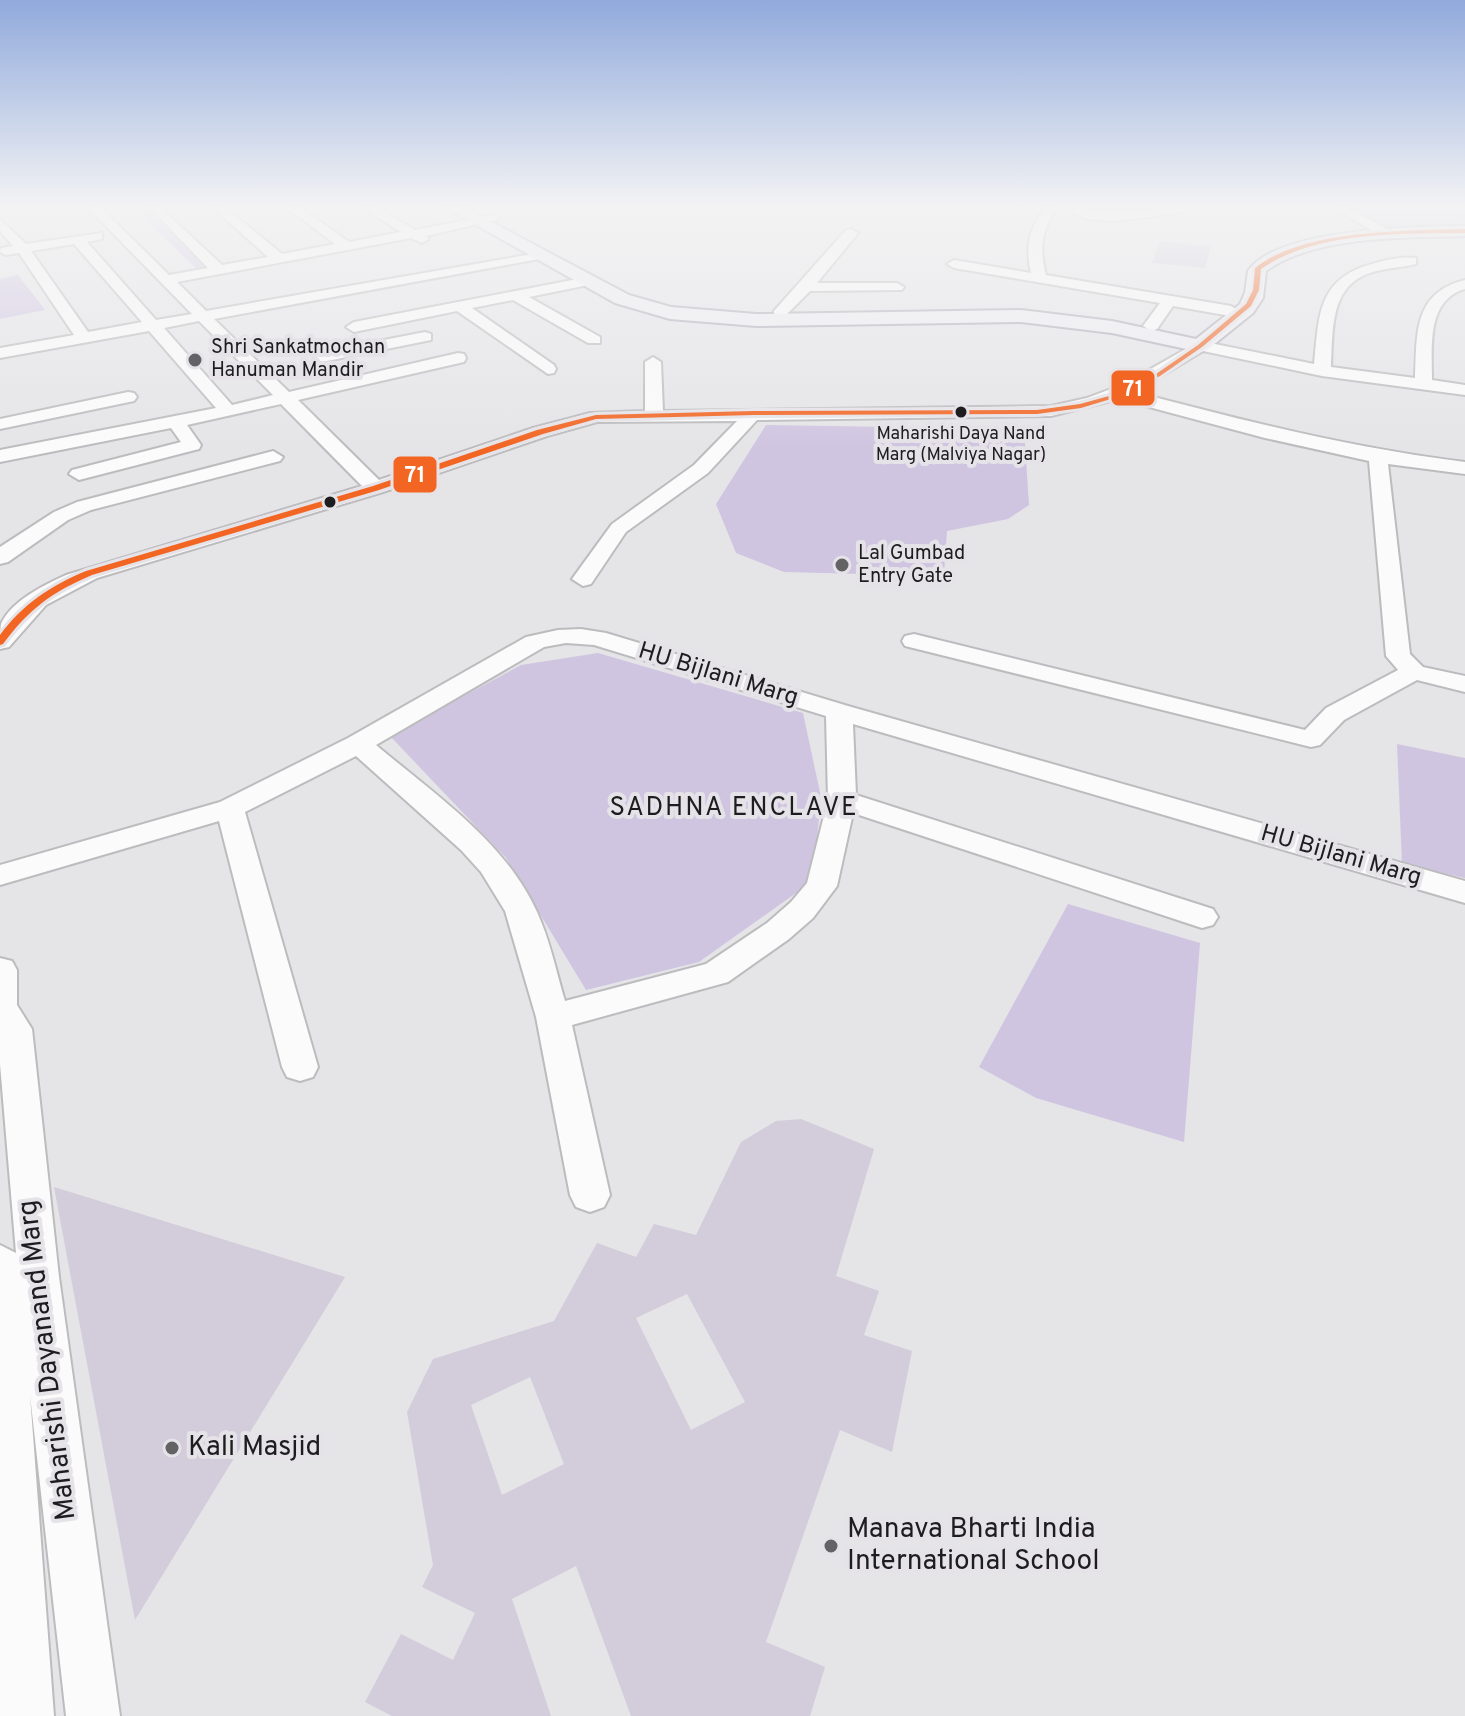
<svg xmlns="http://www.w3.org/2000/svg" width="1465" height="1716" font-family="Overpass,sans-serif">
  <rect width="100%" height="100%" fill="#e5e4e7"/>
  <!-- green -->
  <g fill="#d0c5e1">
    <polygon points="1352,208 1465,208 1465,223 1385,227"/>
    <polygon points="149,212 207,268 198,270 140,214"/>
    <polygon points="18,275 45,310 0,319 0,279"/>
    <polygon points="766,425 1024,429 1029,505 1008,519 947,531 944,576 784,572 736,553 716,504"/>
    <polygon points="598,653 803,713 821,797 813,881 699,962 586,990 506,858 390,736 521,665"/>
    <polygon points="1397,744 1465,758 1465,878 1402,864"/>
    <polygon points="1068,904 1200,943 1184,1142 1036,1098 979,1067"/>
  </g>
  <!-- building -->
  <g fill="#d3cddb" fill-rule="evenodd">
    <polygon points="1160,241 1211,246 1205,268 1152,263"/>
    <path d="M801 1119 874 1149 836 1276 879 1291 864 1335 912 1351 892 1452 840 1430 766 1642 825 1667 810 1716H631L576 1566 512 1599 551 1716H392L365 1702 401 1634 453 1660 475 1613 422 1587 433 1565 407 1412 433 1359 554 1321 597 1243 636 1257 654 1224 696 1235 741 1142 776 1121ZM687 1294 745 1402 691 1430 636 1318ZM530 1377 564 1464 502 1495 471 1405Z"/>
    <polygon points="54,1187 345,1277 135,1620"/>
  </g>
  <g fill="none" stroke-linecap="round" stroke-linejoin="round">
    <!-- minor casing -->
    <g stroke="#bcbcbe" stroke-width="4">
      <g id="minor">
        <path d="M88 208H101L169 275 208 268 150 208H161L222 265 268 257 213 208H226L282 254 335 244 287 208H301L349 242 401 232 363 208H377L415 230 494 215 500 219 426 236 429 239 422 243 411 238 177 282 206 311 544 252V258L539 259 214 319 289 392 458 353 464 354 466 358 464 362 298 400 379 480 533 428 590 413 645 411V362L653 357 661 362 663 411 1051 406 1087 398 1124 384 1200 341 1314 364C1319 316 1317 279 1372 264 1385 260 1402 256 1416 258V264C1400 268 1382 268 1367 274 1329 289 1333 333 1331 367L1415 378C1417 333 1413 293 1465 280V289C1426 300 1432 348 1432 380L1465 385V395L1322 376 1203 351 1135 392C1245 421 1351 448 1465 462V474L1388 464 1410 654 1423 667 1465 676V692L1417 680 1344 720 1320 745 1311 747 905 646 902 641 905 636 914 634 1305 730 1326 708 1398 670 1386 656 1369 461 1265 438 1119 399 1051 416 757 420 708 473 626 532 591 584 583 586 572 579 612 524 694 465 737 421 597 422 547 436 383 492 97 578 46 605 9 647 0 649C0 642 0 630 1 624 11 601 44 585 66 575L362 486 281 404 187 425 201 445 199 449 79 480 69 474 72 470 181 442 171 428 0 462V450L216 408 149 331 0 358V348L74 335 19 253 6 255 0 252 1 248 13 246 0 231V219L26 244 102 233V239L87 242 156 320 192 314ZM74 244 142 322 88 332 31 251ZM199 321 273 395 232 405 164 328Z"/>
        <path d="M1045 208H1057C1041 231 1039 248 1046 275L1231 306 1239 311 1231 316 1173 306 1157 329 1151 331 1143 326 1160 303 954 268 947 264 954 260 1031 273C1025 246 1029 229 1045 208Z"/>
        <path d="M1066 208 1108 212 1188 208 1182 212C1149 215 1094 232 1066 208Z"/>
        <polygon points="1334,208 1349,208 1390,231 1378,234"/>
        <polygon points="851,229 858,233 817,283 897,283 904,287 902,290 810,291 784,317 774,317 774,311 846,230"/>
        <polygon points="588,277 593,278 593,284 529,297 600,337 600,343 588,343 513,300 472,308 554,365 556,369 554,373 548,374 457,311 354,332 346,327 354,322"/>
        <polygon points="425,332 431,334 431,340 322,362 314,357 322,352"/>
        <polygon points="128,392 134,393 137,397 134,401 0,429 0,419"/>
        <polygon points="273,451 283,457 280,461 91,510 68,520 8,562 0,564 0,547 54,512 77,502"/>
        <path d="M581 629 606 633 848 706 1465 881V903L853 724 856 795 1213 909 1218 917 1213 925 1202 928 853 813 837 886 813 918 789 939 728 982 572 1025 610 1195 604 1207 590 1212 576 1207 570 1195 536 1017 505 911 481 872 461 850 356 756 245 812 318 1067 313 1077 300 1081 287 1077 282 1067 219 821 0 885V865L220 802 348 738 526 637 558 630ZM566 643 594 645 826 716 828 800 807 883 791 902 767 923 706 964 565 1001C556 971 550 940 537 912 505 841 434 794 376 745L544 647Z"/>
        <polygon points="0,958 12,961 17,970 17,1005 32,1029 59,1277 120,1716 66,1716 30,1395 54,1716 0,1716 0,1245 16,1253 0,1064"/>
      </g>
    </g>
    <!-- major casing -->
    <g stroke="#b1adb7" stroke-width="4">
      <path id="major" d="M446 208H465L629 295 671 307 756 314 1021 310 1112 321 1196 339 1240 304 1245 293 1248 271C1278 228 1415 227 1465 226V236C1406 238 1315 235 1266 271L1263 298 1253 313 1207 350 1200 352 1112 333 1021 322 756 326 670 319 615 303Z"/>
    </g>
    <!-- minor -->
    <use href="#minor" fill="#fbfbfb" fill-rule="evenodd"/>
    <!-- major -->
    <use href="#major" fill="#eeecf1" fill-rule="evenodd"/>
    <!-- bus-1 casing -->
    <g stroke="#e5e3e8" stroke-width="6">
      <path id="bus-1" d="M1465 229V233C1400 234 1316 231 1261 269L1259 290 1251 306 1202 347 1160 376 1124 395 1081 408 1037 414 754 415 596 419 543 434 379 490 92 575C52 592 29 609 3 644L0 645V635C23 604 50 586 86 571L373 486 537 430 596 415 754 411 1037 410 1080 404 1120 393 1156 374 1198 345 1246 304 1253 290 1255 268C1304 229 1404 231 1465 229Z"/>
    </g>
    <!-- bus-1 -->
    <use href="#bus-1" fill="#f26522" fill-rule="evenodd"/>
  </g>
  <!-- sky -->
  <linearGradient id="sky" x2="0" y2="1"><stop stop-color="#91aadc"/><stop offset="0.46" stop-color="#f3f3f4"/><stop offset="1" stop-color="#f3f3f4" stop-opacity="0"/></linearGradient>
  <rect width="1465" height="448" fill="url(#sky)"/>
  <!-- markers -->
  <g fill="#636264" stroke="#e5e3e8" stroke-width="3">
    <circle cx="195" cy="360" r="8"/>
    <circle cx="842" cy="565" r="8"/>
    <circle cx="172" cy="1448" r="8"/>
    <circle cx="831" cy="1546" r="8"/>
  </g>
  <g fill="#1d1c1e" stroke="#e5e3e8" stroke-width="3">
    <circle cx="961" cy="412" r="7"/>
    <circle cx="330" cy="502" r="7"/>
  </g>
  <g text-anchor="middle" dominant-baseline="central" stroke-width="8" stroke-linejoin="round" paint-order="stroke">
    <!-- far-bus labels -->
    <g font-size="18" fill="#1d1c1e" stroke="#e5e3e8">
      <text x="961" y="434">Maharishi Daya Nand<tspan x="961" dy="21">Marg (Malviya Nagar)</tspan></text>
    </g>
    <!-- far-poi labels -->
    <g font-size="20" fill="#1d1c1e" stroke="#e5e3e8" text-anchor="start">
      <text x="211" y="348">Shri Sankatmochan<tspan x="211" dy="23">Hanuman Mandir</tspan></text>
      <text x="858" y="554">Lal Gumbad<tspan x="858" dy="23">Entry Gate</tspan></text>
    </g>
    <!-- street labels -->
    <g font-size="24" fill="#1d1c1e" stroke="#e5e3e8">
      <text transform="translate(718 675) rotate(17)">HU Bijlani Marg</text>
      <text transform="translate(1341 856) rotate(16)">HU Bijlani Marg</text>
    </g>
    <!-- neighbourhood labels -->
    <g font-size="26" letter-spacing="2" fill="#1d1c1e" stroke="#e5e3e8">
      <text x="734" y="808">SADHNA ENCLAVE</text>
    </g>
    <!-- near-street labels -->
    <g font-size="28" fill="#1d1c1e" stroke="#e5e3e8">
      <text transform="translate(48 1360) rotate(-97)">Maharishi Dayanand Marg</text>
    </g>
    <!-- near-poi labels -->
    <g font-size="28" fill="#1d1c1e" stroke="#e5e3e8" text-anchor="start">
      <text x="188" y="1448">Kali Masjid</text>
      <text x="847" y="1530">Manava Bharti India<tspan x="847" dy="32">International School</tspan></text>
    </g>
  </g>
  <g stroke="#e5e3e8" stroke-width="3">
    <rect x="1110" y="369" width="46" height="38" rx="8" fill="#f26522"/>
    <rect x="392" y="455" width="46" height="39" rx="8" fill="#f26522"/>
  </g>
  <g font-size="22" text-anchor="middle" font-weight="bold" fill="#fff">
    <text x="1133" y="396">71</text>
    <text x="415" y="482">71</text>
  </g>
</svg>
